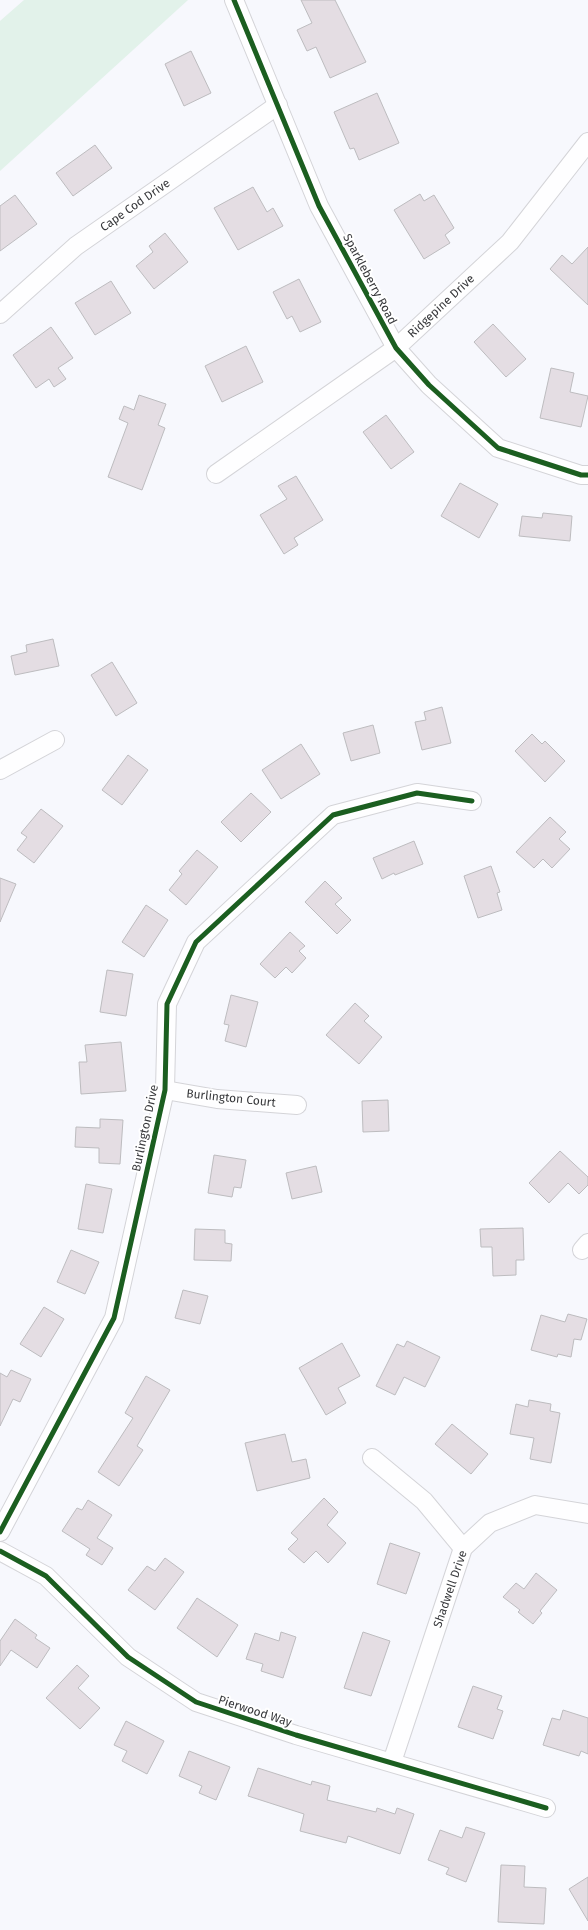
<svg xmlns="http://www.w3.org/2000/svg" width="588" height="1930" font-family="'Fira Sans',sans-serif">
  <rect width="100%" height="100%" fill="#f7f8fd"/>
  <!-- green -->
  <polygon fill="#e2f2ea" points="24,0 188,0 0,171 0,21"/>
  <!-- building -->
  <g fill="#e4dde3" stroke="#bdbcbf">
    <polygon points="301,0 335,0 366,62 330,78 316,47 307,51 297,30 312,23"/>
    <polygon points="191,51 211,93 184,106 165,64"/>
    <polygon points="377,93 399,143 359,160 354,148 350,149 334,112"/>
    <polygon points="95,145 112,168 73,196 56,173"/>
    <polygon points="253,187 267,212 273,208 283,226 238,250 214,208"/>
    <polygon points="420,194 424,201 434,195 454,228 445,235 450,243 424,259 394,210"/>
    <polygon points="15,195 37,224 0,251 0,206"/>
    <polygon points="165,233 188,262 154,289 136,266 153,252 149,246"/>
    <polygon points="588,247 588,305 550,269 562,255 572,264"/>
    <polygon points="299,279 321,322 300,332 292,316 287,319 273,292"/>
    <polygon points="111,281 131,313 95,335 75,303"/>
    <polygon points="493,324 526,359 506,377 474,342"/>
    <polygon points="51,327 73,358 58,368 66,379 54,387 49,379 36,388 13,355"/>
    <polygon points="246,346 263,382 222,402 205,366"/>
    <polygon points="551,368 574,373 570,392 588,396 581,427 540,418"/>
    <polygon points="139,395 166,404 158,425 165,428 142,490 108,477 128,423 119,419 124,406 134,410"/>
    <polygon points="386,415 414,452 391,469 363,432"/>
    <polygon points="296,476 323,520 294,538 298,545 284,554 260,515 287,499 278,486"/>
    <polygon points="460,483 498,504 479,538 441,516"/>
    <polygon points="543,513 572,516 570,541 519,536 522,516 542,518"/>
    <polygon points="53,639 59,666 15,675 11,656 27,652 26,645"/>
    <polygon points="112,662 137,703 116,716 91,675"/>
    <polygon points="442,707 451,743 422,750 415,722 426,720 424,712"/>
    <polygon points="373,725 380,753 351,761 343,733"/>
    <polygon points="532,734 542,744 545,741 565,761 545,782 515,751"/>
    <polygon points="301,744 320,774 281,799 262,770"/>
    <polygon points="128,755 148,770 122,805 102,790"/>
    <polygon points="251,793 271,812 241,842 221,822"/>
    <polygon points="41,809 63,826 34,863 17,850 27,837 21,833"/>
    <polygon points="550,817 566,832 559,839 570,849 552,868 543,859 534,868 516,852"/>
    <polygon points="414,841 423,864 395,875 394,873 382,879 373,858"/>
    <polygon points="197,850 218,867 186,905 169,890 182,874 179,871"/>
    <polygon points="491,866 500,892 497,893 502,910 478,918 464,876"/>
    <polygon points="0,878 16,884 0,922"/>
    <polygon points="325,881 342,898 335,904 351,920 337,934 305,902"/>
    <polygon points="146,905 168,920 144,957 122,942"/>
    <polygon points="290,932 305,946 299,951 306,958 292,973 286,967 275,978 260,964"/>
    <polygon points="107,970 133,974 126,1016 100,1012"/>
    <polygon points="231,995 258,1002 246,1047 225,1041 229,1025 224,1024"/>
    <polygon points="355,1003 369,1016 364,1021 382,1037 359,1064 326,1035"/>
    <polygon points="121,1042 126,1091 81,1094 79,1062 87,1062 85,1045"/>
    <polygon points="388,1100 389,1131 363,1132 362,1101"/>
    <polygon points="100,1119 123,1120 120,1164 99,1163 99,1148 75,1147 76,1127 100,1128"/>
    <polygon points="560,1151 588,1177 588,1185 579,1194 568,1183 549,1203 529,1183"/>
    <polygon points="214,1155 246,1160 241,1188 234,1187 232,1197 208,1193"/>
    <polygon points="316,1166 322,1192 292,1199 286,1173"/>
    <polygon points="86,1184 112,1189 103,1233 78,1229"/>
    <polygon points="523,1228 524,1260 516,1260 516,1275 493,1276 492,1247 481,1247 480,1229"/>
    <polygon points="195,1229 225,1230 225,1243 232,1244 231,1261 194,1260"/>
    <polygon points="71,1250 99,1262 85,1294 57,1282"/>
    <polygon points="183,1290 208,1296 200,1324 175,1318"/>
    <polygon points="44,1307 64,1319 41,1357 20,1344"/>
    <polygon points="568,1314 587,1319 581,1340 574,1339 571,1357 558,1354 557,1357 531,1350 541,1315 565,1322"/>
    <polygon points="407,1341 440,1357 425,1387 404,1377 395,1395 376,1386 397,1344 404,1347"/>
    <polygon points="342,1343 360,1376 338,1388 346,1403 326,1415 299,1368"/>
    <polygon points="11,1370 31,1379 20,1402 13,1399 0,1426 0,1373 7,1377"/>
    <polygon points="146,1376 170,1390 137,1446 143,1450 119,1486 98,1472 133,1418 125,1413"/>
    <polygon points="529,1400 551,1404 550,1411 560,1413 551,1463 530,1459 534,1438 510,1434 516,1404 528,1407"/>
    <polygon points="452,1424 488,1454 471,1474 435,1444"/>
    <polygon points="285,1434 292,1462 306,1459 310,1478 257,1491 245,1443"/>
    <polygon points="324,1498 338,1512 327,1525 346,1543 328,1563 316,1551 304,1563 288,1549 298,1539 291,1533"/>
    <polygon points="88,1500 112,1515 97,1538 113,1548 102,1565 86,1555 90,1549 62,1531 77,1508 82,1510"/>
    <polygon points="390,1543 420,1553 406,1594 377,1584"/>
    <polygon points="165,1558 184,1572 155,1610 128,1590 147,1566 155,1571"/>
    <polygon points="536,1573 557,1590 540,1611 542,1613 533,1624 518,1612 520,1610 503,1597 516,1583 524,1589"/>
    <polygon points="197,1598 238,1625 217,1657 177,1628"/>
    <polygon points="15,1619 37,1635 35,1638 50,1648 37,1668 11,1650 0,1666 0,1641"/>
    <polygon points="281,1632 296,1637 283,1678 261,1671 263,1664 246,1659 255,1633 279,1641"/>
    <polygon points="363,1632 390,1641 371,1696 344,1688"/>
    <polygon points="77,1665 89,1676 78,1688 100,1708 80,1729 46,1698"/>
    <polygon points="473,1686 502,1696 497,1709 503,1711 493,1739 458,1727"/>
    <polygon points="563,1710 588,1718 588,1754 581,1751 579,1756 543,1745 552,1718 560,1720"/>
    <polygon points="126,1721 164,1741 147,1774 122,1761 127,1751 114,1745"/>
    <polygon points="189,1751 230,1767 216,1800 199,1793 202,1786 179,1776"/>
    <polygon points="258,1768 311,1785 312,1781 330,1786 327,1800 376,1812 377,1808 395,1814 397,1808 414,1814 400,1854 348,1836 346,1843 300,1831 304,1814 248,1796"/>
    <polygon points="466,1827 485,1833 466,1882 446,1874 449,1868 428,1860 440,1830 462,1838"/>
    <polygon points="501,1865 525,1866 524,1887 546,1888 544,1924 498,1922"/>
    <polygon points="588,1877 588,1921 569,1889"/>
  </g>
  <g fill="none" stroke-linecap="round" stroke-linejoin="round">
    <!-- minor casing -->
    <g stroke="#d4d4d8" stroke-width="20">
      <g id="minor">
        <polyline points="234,0 319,206 396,348 429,385 498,448 581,475 588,475"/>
        <polyline points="0,314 76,246 278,105"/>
        <polyline points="216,474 396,348 510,242 588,142"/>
        <polyline points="0,770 55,740"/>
        <polyline points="165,1090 217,1099 297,1105"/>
        <polyline points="582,1250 588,1243"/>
        <polyline points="372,1458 424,1501 463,1548"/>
        <polyline points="0,1532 114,1318 165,1090 167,1004 196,942 333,815 417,793 472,801"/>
        <polyline points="0,1551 46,1576 128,1657 196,1702 296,1735 546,1808"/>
        <polyline points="392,1762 463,1548 490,1523 535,1505 588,1514"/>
      </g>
    </g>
    <!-- minor -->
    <use href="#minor" stroke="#fefeff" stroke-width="18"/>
    <!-- cycleway casing -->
    <g stroke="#fff" stroke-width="8">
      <g id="cycleway">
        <polyline points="234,0 319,206 396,348 429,385 498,448 581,475 588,475"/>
        <polyline points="0,1532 114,1318 165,1090 167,1004 196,942 333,815 417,793 472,801"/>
        <polyline points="0,1551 46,1576 128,1657 196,1702 296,1735 546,1808"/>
      </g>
    </g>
    <!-- cycleway -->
    <use href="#cycleway" stroke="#1b5e20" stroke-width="5"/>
  </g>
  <g text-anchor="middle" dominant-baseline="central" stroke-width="4" stroke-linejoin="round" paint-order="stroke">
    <!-- street labels -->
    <g font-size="12" fill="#37383b" stroke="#fff">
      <text transform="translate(135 205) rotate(-35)">Cape Cod Drive</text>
      <text transform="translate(370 279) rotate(62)">Sparkleberry Road</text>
      <text transform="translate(441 306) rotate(-43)">Ridgepine Drive</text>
      <text transform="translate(231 1098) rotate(6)">Burlington Court</text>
      <text transform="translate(145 1128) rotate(-78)">Burlington Drive</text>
      <text transform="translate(450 1589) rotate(-71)">Shadwell Drive</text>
      <text transform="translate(255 1711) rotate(18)">Pierwood Way</text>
    </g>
  </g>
</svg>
